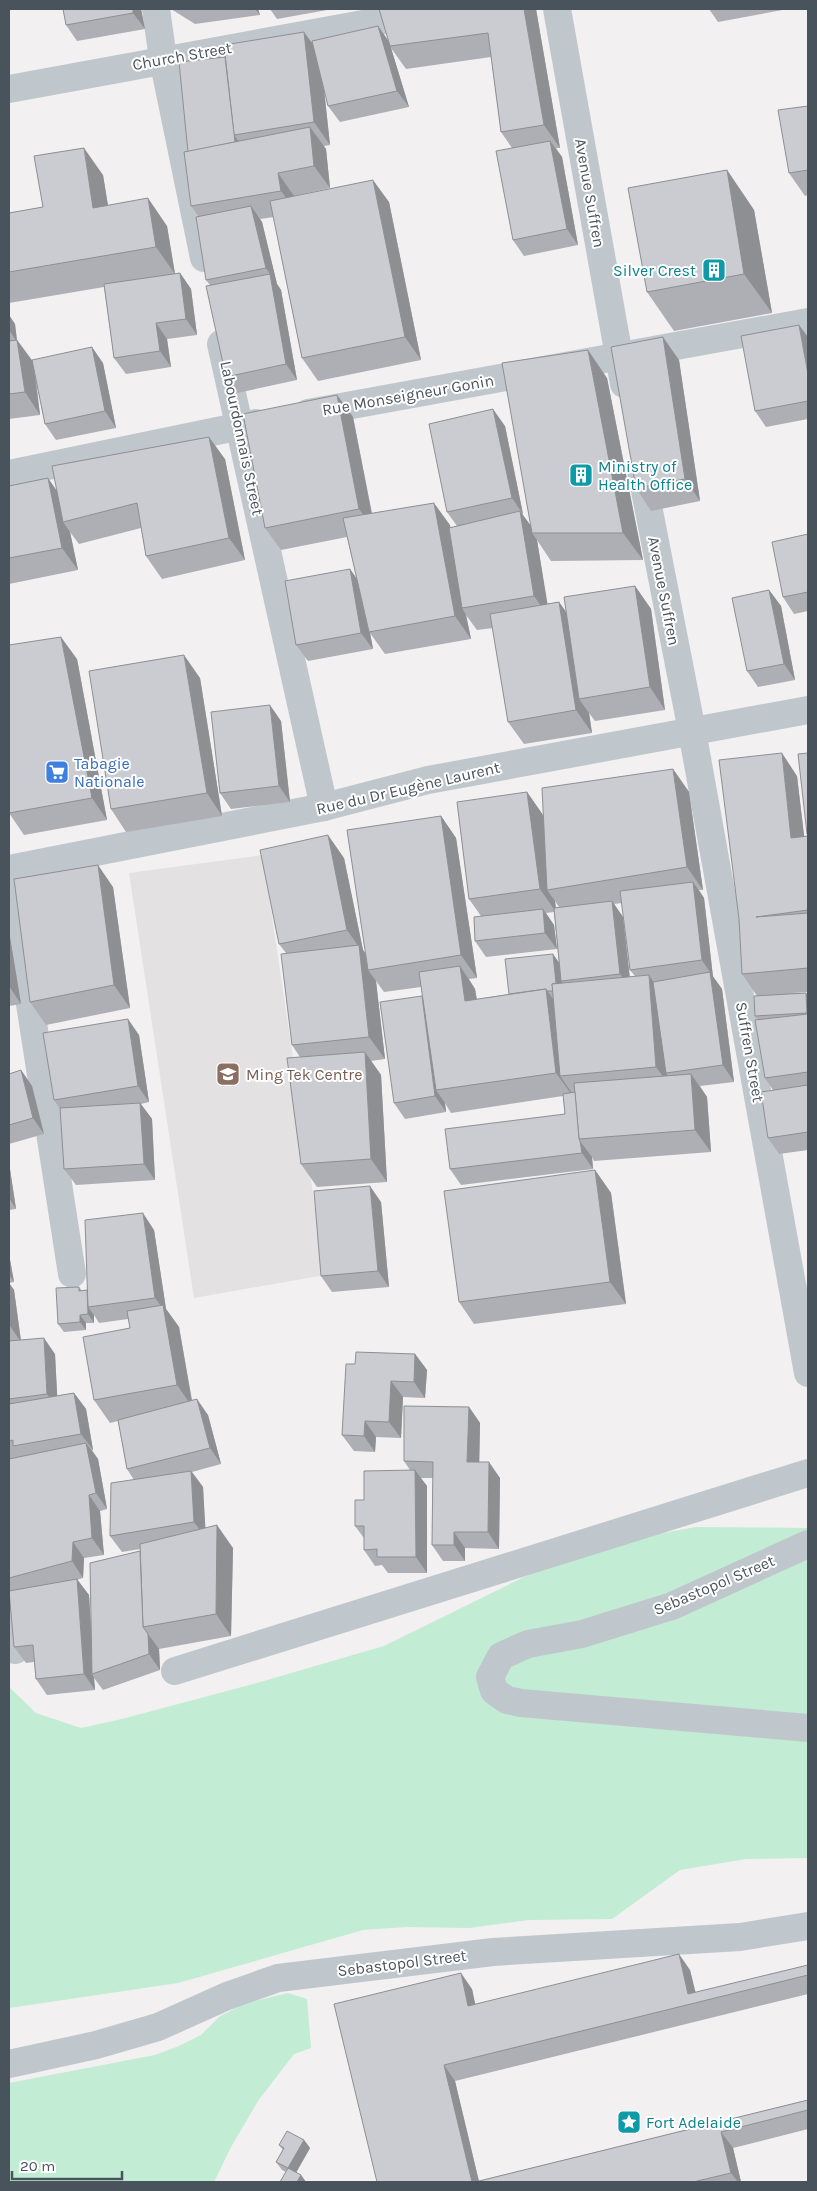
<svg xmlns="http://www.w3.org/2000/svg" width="817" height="2191" font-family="Karla,sans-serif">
  <rect width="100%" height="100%" fill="#f2f0f0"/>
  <!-- education -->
  <polygon fill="#e3e1e1" points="263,855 325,1275 194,1298 129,873"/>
  <!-- green -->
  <g fill="#c2ecd3">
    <polygon points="696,1527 808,1528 808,1858 746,1859 680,1870 612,1919 529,1920 469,1928 406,1927 363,1930 178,1983 9,2008 9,1687 36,1713 81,1728 122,1719 257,1683 384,1646 528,1575 604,1544"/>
    <polygon points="288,1993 307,1999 311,2048 294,2054 258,2101 231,2147 214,2182 9,2182 9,2083 155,2055 179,2046 201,2035 219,2017 243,2004"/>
  </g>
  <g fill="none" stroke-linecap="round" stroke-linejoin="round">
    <!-- minor -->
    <g stroke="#bfc7cd" stroke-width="28">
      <polyline points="156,9 163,59 204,258"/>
      <polyline points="557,9 624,384"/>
      <polyline points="9,89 445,9"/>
      <polyline points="221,344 324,807"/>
      <polyline points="308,413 808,322"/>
      <polyline points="641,470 692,731 808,1373"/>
      <polyline points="9,474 256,423"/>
      <polyline points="9,869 72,1274"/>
      <polyline points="808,1544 672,1606 582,1634 528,1644 501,1656 490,1677 494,1691 507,1700 521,1703 808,1728"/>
      <polyline points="9,1620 15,1650"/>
      <polyline points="175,1671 808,1473"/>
      <polyline points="9,2064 96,2045 158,2027 227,1996 278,1978 493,1952 740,1937 808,1926"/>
    </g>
    <!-- tertiary -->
    <polyline stroke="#bfc7cd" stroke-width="28" points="9,869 324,807 428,780 808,710"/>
  </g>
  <!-- wall -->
  <g fill="#aeafb5" fill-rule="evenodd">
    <polygon points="141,9 145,29 77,41 66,25"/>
    <polygon points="171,9 258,9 260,15 195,24"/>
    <polygon points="270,9 333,9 277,19"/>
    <polygon points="536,9 560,148 556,148 562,157 578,245 524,256 513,240 512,148 501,132 491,57 406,69 391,48 409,107 340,122 328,106 324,88 330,145 324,146 326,149 330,188 294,196 389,202 421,360 318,381 302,358 274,217 260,219 262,222 277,284 281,290 297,380 237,393 226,377 210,285 206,280 199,217 191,206 188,152 225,57 312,43 378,26 388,41"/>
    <polygon points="709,9 788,9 718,22"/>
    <polygon points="808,106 808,195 805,196 789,173"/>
    <polygon points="727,170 754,210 772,313 674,331 647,292"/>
    <polygon points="103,175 108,206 167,226 175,274 180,273 191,289 197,335 167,339 171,367 126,374 114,358 104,287 9,303 9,213 43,207"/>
    <polygon points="9,315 15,324 17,340 32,360 103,363 116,428 56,440 45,424 36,379 40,415 9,419"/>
    <polygon points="808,337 808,419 766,427 755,411"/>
    <polygon points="679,360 700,501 651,511 636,488"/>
    <polygon points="607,378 643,560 551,561 537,540 547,604 559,602 567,613 635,586 651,609 665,710 595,721 589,713 592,733 524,744 508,722 493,628 477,630 466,615 471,639 385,654 370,633 373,649 308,661 296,645 350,569 357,579 347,537 281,550 265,528 337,395 353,417 372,513 450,525 450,528 457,526 447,512 505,426 523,514 522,514 531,526"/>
    <polygon points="225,459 245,560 162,579 146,556 141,528 79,544 70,532 78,570 9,584 9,486 57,490"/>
    <polygon points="808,534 808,611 794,614 783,597"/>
    <polygon points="769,590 781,606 795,680 758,687 747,671"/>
    <polygon points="77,659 107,820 24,835 9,813"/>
    <polygon points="200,678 222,816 126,832 111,809"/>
    <polygon points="281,721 290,802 231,809 220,793"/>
    <path d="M673 769 689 792 703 890H699L704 898 713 977 722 989 734 1082 700 1086 707 1097 711 1152 594 1161 592 1157 593 1169 461 1185 450 1169 565 1114 563 1096 451 1113 445 1103 446 1112 405 1119 394 1103 422 996 423 998 421 987 384 992 376 981 385 1059 371 1061 381 1075 387 1182 317 1187 301 1164 300 1057 292 1045 286 953 279 944 344 858 363 950 366 955 441 816 456 838 477 978 469 979 475 989 477 999 509 994 553 954 559 963 554 912 546 913 554 925 557 949 486 957 475 941 481 916 469 899 527 792 543 815 544 824ZM555 901 559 907H556ZM622 903 630 970 635 976 630 977 623 917 614 904Z"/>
    <polygon points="797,776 804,836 808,836 808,992 793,993 806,993 808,996 808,1150 779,1154 768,1138 773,1090 765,1078 757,1019 755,1016 757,996 742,974"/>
    <polygon points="113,887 130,1008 46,1025 30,1002"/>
    <polygon points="9,931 21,1004 9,1006"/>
    <polygon points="139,1035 149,1102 141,1104 152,1119 155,1180 76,1185 64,1169 60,1109 54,1100"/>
    <polygon points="21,1070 32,1086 44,1134 9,1144 9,1074"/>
    <polygon points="9,1162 16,1209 9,1210"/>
    <polygon points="595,1170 611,1193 626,1304 474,1324 459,1302"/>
    <polygon points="381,1202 389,1287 332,1292 321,1276"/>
    <polygon points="154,1230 166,1309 179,1327 192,1400 208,1415 221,1464 192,1472 203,1487 205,1528 233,1548 231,1636 159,1649 160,1670 103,1690 94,1678 95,1690 47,1695 36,1679 34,1662 26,1663 14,1647 9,1594 9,1254 14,1282 9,1283 14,1290 21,1340 55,1354 57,1396 74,1393 86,1409 93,1450 92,1450 98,1459 107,1509 100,1511 104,1555 84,1558 83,1578 76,1580 89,1595 91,1628 140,1551 140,1549 122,1552 110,1536 134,1480 127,1469 118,1421 110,1423 94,1400 130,1328 128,1319 99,1323 94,1315 94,1323 86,1323 86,1330 64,1332 58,1324 79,1287 82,1291 87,1290"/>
    <polygon points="415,1354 427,1370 425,1398 403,1397 401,1438 376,1437 375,1452 354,1451 342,1435 355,1364"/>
    <polygon points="469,1407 480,1423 479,1462 500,1478 499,1549 465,1548 465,1561 443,1561 432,1545 433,1478 420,1478 427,1486 427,1573 388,1573 382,1565 375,1566 364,1550 364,1538 355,1526 364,1500 410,1470 404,1461"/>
    <polygon points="808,1965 808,1994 455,2081 479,2181 808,2100 808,2129 733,2148 741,2182 377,2182 472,1989 475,2004 690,1970 695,1993"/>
    <polygon points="304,2140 310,2148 296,2173 301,2175 306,2182 280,2182 286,2172 282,2170 276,2162 283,2150 279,2145"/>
  </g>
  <!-- shaded-wall -->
  <g fill="#8d8f93">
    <polygon points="133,9 141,9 145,29 133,13"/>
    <polygon points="255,9 258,9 260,15"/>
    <polygon points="524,9 536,9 560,148 544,125"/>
    <polygon points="378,26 390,43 390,46 391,48 409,107 397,91"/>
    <polygon points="304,32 320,54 330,145 314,122"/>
    <polygon points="225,57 234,135 245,150 235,147"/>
    <polygon points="310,127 326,149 330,188 314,166"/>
    <polygon points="550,141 562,157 578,245 567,229"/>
    <polygon points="84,148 103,175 113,236 93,208"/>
    <polygon points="727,170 754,210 772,313 744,274"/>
    <polygon points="278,173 294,196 297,213 281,191"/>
    <polygon points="373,180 389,202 421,360 405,337"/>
    <polygon points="148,198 167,226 175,274 156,247"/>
    <polygon points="251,206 262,222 277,284 281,290 297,380 286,364 270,274 266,268"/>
    <polygon points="180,273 191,289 197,335 186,319"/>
    <polygon points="9,315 15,324 17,342 9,330"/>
    <polygon points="156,323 167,339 171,367 160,351"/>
    <polygon points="799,325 808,337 808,374"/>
    <polygon points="663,337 679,360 700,501 685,479"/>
    <polygon points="17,340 33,362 40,415 25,392"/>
    <polygon points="92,347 103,363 116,428 105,411"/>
    <polygon points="588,350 607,378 643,560 623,533"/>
    <polygon points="337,395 353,417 375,531 359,509"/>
    <polygon points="493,409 505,426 523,514 512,498"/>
    <polygon points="209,437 225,459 245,560 229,538"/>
    <polygon points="48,478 64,501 63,522 70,532 78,570 62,548"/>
    <polygon points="434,503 450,525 465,607 462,608 466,615 471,639 455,616"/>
    <polygon points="520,511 536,533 532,533 537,540 550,619 534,596"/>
    <polygon points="350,569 361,585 373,649 361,633"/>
    <polygon points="635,586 651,609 665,710 650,687"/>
    <polygon points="769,590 781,606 795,680 784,664"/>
    <polygon points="559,602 575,625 579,699 589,713 592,733 576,710"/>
    <polygon points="61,637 77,659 107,820 92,798"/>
    <polygon points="184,655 200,678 222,816 207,793"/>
    <polygon points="270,705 281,721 290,802 279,786"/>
    <polygon points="782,753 797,776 807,860 791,838"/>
    <polygon points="673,769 689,792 703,890 687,867"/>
    <polygon points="527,792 543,815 553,889 547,890 555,901 556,912 540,889"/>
    <polygon points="441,816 456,838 477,978 461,955"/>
    <polygon points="328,835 344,858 363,950 375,967 368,970 376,981 385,1059 369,1037 359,947 347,930"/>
    <polygon points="98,865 113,887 130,1008 114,985"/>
    <polygon points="693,882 704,898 713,977 702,960"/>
    <polygon points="612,901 623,917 631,990 620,974"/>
    <polygon points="543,909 554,925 557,949 545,933"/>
    <polygon points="9,931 21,1004 9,986"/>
    <polygon points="553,954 564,970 561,981 566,987 557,990"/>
    <polygon points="460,966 475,989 480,1023 465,1001"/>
    <polygon points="710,972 722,989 734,1082 723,1065"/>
    <polygon points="649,975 664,998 666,1073 671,1080 672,1089 656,1067"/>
    <polygon points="546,989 562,1012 560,1076 572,1093 572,1095 556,1073"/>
    <polygon points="806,993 808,996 808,1015 807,1013"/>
    <polygon points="422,996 433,1012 436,1090 445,1103 446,1112 435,1096"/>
    <polygon points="128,1019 139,1035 149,1102 138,1086"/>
    <polygon points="365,1052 381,1075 387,1182 371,1159"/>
    <polygon points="21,1070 32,1086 44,1134 33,1118"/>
    <polygon points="691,1074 707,1097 711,1152 695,1130"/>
    <polygon points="140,1103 152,1119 155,1180 144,1164"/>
    <polygon points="580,1141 592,1157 593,1169 582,1153"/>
    <polygon points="9,1162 9,1163 16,1209 9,1198"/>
    <polygon points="595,1170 611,1193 626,1304 610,1282"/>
    <polygon points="370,1186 381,1202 389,1287 378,1271"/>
    <polygon points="143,1213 154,1230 166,1309 179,1327 193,1408 177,1385 164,1310 155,1298"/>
    <polygon points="9,1254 14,1282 9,1275"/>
    <polygon points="9,1283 14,1290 21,1342 10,1326 9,1319"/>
    <polygon points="88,1307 94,1315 94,1323 88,1314"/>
    <polygon points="80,1315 86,1323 86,1330 80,1322"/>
    <polygon points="44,1338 55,1354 58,1411 47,1394"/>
    <polygon points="415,1354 427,1370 425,1398 414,1382"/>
    <polygon points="391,1381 403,1397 401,1438 389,1422"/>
    <polygon points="74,1393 86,1409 93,1450 81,1434"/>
    <polygon points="197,1399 208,1415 221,1464 210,1448"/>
    <polygon points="469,1407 480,1423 479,1478 467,1462"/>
    <polygon points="365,1421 376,1437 375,1452 364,1436"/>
    <polygon points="86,1443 98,1459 107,1509 96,1493"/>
    <polygon points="489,1462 500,1478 499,1549 488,1532"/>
    <polygon points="415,1470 427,1486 427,1573 416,1557"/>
    <polygon points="191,1471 203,1487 206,1538 194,1522"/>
    <polygon points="89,1495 100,1511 104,1555 92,1538"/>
    <polygon points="217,1525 233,1548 231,1636 216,1614"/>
    <polygon points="454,1532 465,1548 465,1561 454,1545"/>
    <polygon points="73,1542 84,1558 83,1578 72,1561"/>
    <polygon points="77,1579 89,1595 94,1673 92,1674 94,1678 95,1690 84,1674"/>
    <polygon points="148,1634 159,1649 160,1670 149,1654"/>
    <polygon points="679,1954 690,1970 698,2002 688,1994"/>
    <polygon points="461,1973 472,1989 479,2022 468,2006"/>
    <polygon points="444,2065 455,2081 479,2182 472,2182"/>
    <polygon points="721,2132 733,2148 741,2182 738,2182 731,2173"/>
    <polygon points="304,2140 310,2148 294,2176 288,2168"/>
    <polygon points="301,2175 306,2182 297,2182"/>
  </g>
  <!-- building -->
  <g fill="#caccd2" stroke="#8d8f93">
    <polygon points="63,9 133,9 133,13 66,25"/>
    <polygon points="379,9 524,9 544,125 501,132 488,33 390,46"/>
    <polygon points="378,26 397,91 328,106 312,41"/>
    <polygon points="304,32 314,122 234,135 224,45"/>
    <polygon points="225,57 235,142 188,152 179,62"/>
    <polygon points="808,106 808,170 789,173 778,110"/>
    <polygon points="310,127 314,166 278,173 281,191 191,206 184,152"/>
    <polygon points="550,141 567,229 513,240 496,151"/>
    <polygon points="84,148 93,208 148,198 156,247 9,272 9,213 43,207 34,156"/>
    <polygon points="727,170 744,274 647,292 628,188"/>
    <polygon points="373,180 405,337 302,358 270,201"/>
    <polygon points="251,206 266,268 206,280 196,217"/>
    <polygon points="180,273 186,319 156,323 160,351 114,358 104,284"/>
    <polygon points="270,274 286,364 226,377 206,286"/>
    <polygon points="799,325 808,374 808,401 755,411 741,336"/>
    <polygon points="663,337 685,479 636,488 611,347"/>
    <polygon points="17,340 25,392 9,394 9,341"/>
    <polygon points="92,347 105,411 45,424 32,360"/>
    <polygon points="588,350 623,533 532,533 502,363"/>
    <polygon points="337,395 359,509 265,528 243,414"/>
    <polygon points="493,409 512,498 447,512 429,424"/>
    <polygon points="209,437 229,538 146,556 137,503 63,522 52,466"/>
    <polygon points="48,478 62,548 9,558 9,486"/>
    <polygon points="434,503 455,616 369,632 343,518"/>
    <polygon points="520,511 534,596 462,608 449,528"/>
    <polygon points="808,534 808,592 783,597 772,542"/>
    <polygon points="350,569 361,633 296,645 285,581"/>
    <polygon points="635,586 650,687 579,699 564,597"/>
    <polygon points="769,590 784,664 747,671 732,598"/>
    <polygon points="559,602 576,710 508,722 490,614"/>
    <polygon points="61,637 92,798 9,813 9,645"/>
    <polygon points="184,655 207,793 111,809 89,671"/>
    <polygon points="270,705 279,786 220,793 211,712"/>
    <polygon points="782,753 791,838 808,836 808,910 756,917 808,913 808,968 742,974 739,919 719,760"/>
    <polygon points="808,753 808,833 807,834 798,754"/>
    <polygon points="673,769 687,867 547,890 542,788"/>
    <polygon points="527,792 540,889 469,899 457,802"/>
    <polygon points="441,816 461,955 368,970 347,830"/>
    <polygon points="328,835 347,930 279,944 260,850"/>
    <polygon points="98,865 114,985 30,1002 14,879"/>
    <polygon points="693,882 702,960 630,970 620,891"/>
    <polygon points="612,901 620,974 561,981 554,908"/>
    <polygon points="543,909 545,933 475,941 474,917"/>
    <polygon points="359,945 369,1037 292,1045 281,954"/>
    <polygon points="553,954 556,983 552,984 553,991 547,991 546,989 509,994 505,959"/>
    <polygon points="460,966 465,1001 546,989 556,1073 436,1090 419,972"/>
    <polygon points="710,972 723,1065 666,1073 653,982"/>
    <polygon points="649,975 656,1067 560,1076 552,984"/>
    <polygon points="806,993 807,1013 755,1016 754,996"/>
    <polygon points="422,996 435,1096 394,1103 380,1002"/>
    <polygon points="808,1014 808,1072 765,1078 755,1020"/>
    <polygon points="128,1019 138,1086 54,1100 43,1033"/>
    <polygon points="365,1052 371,1159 301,1164 287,1058"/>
    <polygon points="21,1070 33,1118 9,1125 9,1074"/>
    <polygon points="691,1074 695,1130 579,1139 574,1083"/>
    <polygon points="808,1085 808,1132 768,1138 761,1092"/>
    <polygon points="575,1092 579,1139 580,1141 582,1153 450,1169 445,1129 565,1114 563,1094"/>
    <polygon points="140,1103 144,1164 64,1169 60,1108"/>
    <polygon points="595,1170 610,1282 459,1302 444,1191"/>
    <polygon points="370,1186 378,1271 321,1276 314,1191"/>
    <polygon points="143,1213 155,1298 88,1307 85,1220"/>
    <polygon points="79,1287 79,1291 87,1290 88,1314 80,1315 80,1322 58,1324 56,1288"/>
    <polygon points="163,1305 177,1385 94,1400 83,1337 130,1328 127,1311"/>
    <polygon points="44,1338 47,1394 9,1399 9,1341"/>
    <polygon points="356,1352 415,1354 414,1382 391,1381 389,1422 365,1421 364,1436 342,1435 346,1364 355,1364"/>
    <polygon points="74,1393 81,1434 13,1446 13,1440 9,1441 9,1404"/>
    <polygon points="197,1399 210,1448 127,1469 118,1420"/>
    <polygon points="404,1406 469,1407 467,1462 489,1462 488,1532 454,1532 454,1545 432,1545 433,1462 404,1461"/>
    <polygon points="86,1443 96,1493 89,1495 92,1538 73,1542 72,1561 9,1578 9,1459"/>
    <polygon points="415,1470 416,1557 377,1557 377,1549 364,1550 364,1526 355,1526 355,1500 364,1500 364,1471"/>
    <polygon points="191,1471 194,1522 110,1536 111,1483"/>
    <polygon points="217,1525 216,1614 143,1627 140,1544"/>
    <polygon points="140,1551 143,1627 148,1634 149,1654 92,1674 90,1563"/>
    <polygon points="77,1579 84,1674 36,1679 33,1645 14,1647 9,1591"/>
    <polygon points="679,1954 688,1994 808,1965 808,1975 444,2065 472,2182 377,2182 334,2004 461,1973 468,2006"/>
    <polygon points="808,2100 808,2110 721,2132 731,2173 693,2182 475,2182"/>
    <polygon points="287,2131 304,2140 288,2168 276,2162 284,2148 279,2145"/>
    <polygon points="288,2168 301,2175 297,2182 280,2182"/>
  </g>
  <!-- icons -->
  <defs>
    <g id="building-square" transform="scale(1.25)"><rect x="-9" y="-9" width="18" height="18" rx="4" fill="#0f9aa8" stroke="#fff"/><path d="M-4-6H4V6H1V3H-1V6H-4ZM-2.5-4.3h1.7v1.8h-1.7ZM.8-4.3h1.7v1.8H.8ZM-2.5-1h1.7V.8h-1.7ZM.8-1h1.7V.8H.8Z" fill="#fff"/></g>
    <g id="supermarket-square" transform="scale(1.25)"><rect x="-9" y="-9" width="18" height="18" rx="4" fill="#3f7fe0" stroke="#fff"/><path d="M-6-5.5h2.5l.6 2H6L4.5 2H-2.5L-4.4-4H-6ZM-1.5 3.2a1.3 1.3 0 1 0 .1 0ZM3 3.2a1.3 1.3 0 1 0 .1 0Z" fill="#fff"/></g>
    <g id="school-square" transform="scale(1.25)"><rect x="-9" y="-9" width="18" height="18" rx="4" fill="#8d6e63" stroke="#fff"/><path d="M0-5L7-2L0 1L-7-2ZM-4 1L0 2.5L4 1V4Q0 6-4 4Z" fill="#fff"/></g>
    <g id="sight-square" transform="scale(1.25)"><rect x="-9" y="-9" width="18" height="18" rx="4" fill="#0f9aa8" stroke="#fff"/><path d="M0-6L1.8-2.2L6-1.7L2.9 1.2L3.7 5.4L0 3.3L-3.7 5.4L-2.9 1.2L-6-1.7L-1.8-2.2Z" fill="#fff"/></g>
  </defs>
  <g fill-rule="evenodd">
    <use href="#building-square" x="714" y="270"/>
    <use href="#building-square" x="581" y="475"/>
    <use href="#supermarket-square" x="57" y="772"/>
    <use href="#school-square" x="228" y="1074"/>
    <use href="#sight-square" x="629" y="2122"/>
  </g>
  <g text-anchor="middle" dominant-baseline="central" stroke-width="4" stroke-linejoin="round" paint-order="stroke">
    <!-- street labels -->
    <g font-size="16" fill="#49535c" stroke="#fff">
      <text transform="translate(182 56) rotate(-10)">Church Street</text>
      <text transform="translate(590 193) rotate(80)">Avenue Suffren</text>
      <text transform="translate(408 395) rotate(-10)">Rue Monseigneur Gonin</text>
      <text transform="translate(242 438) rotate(78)">Labourdonnais Street</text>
      <text transform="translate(664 591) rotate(79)">Avenue Suffren</text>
      <text transform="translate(408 788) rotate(-13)">Rue du Dr Eugène Laurent</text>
      <text transform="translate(750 1052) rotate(80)">Suffren Street</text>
      <text transform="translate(714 1585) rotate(-23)">Sebastopol Street</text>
      <text transform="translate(402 1963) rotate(-7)">Sebastopol Street</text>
    </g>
    <!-- culture labels -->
    <g font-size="16" fill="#0d838f" stroke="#fff" text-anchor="start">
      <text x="696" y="270" text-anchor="end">Silver Crest</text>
      <text x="598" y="466">Ministry of<tspan x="598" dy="18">Health Office</tspan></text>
      <text x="646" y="2122">Fort Adelaide</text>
    </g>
    <!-- shop labels -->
    <g font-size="16" fill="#366cbe" stroke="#fff" text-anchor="start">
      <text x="74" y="763">Tabagie<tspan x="74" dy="18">Nationale</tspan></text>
    </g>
    <!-- education labels -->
    <g font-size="16" fill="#785e54" stroke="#fff" text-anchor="start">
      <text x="246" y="1074">Ming Tek Centre</text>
    </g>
  </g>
  <!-- border -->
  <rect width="817" height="2191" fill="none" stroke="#49535c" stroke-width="20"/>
  <!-- scale -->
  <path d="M12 2171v8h110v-8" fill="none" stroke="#49535c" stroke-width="2.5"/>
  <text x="20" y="2171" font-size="15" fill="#49535c" stroke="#ffffff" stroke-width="4" paint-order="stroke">20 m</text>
</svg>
